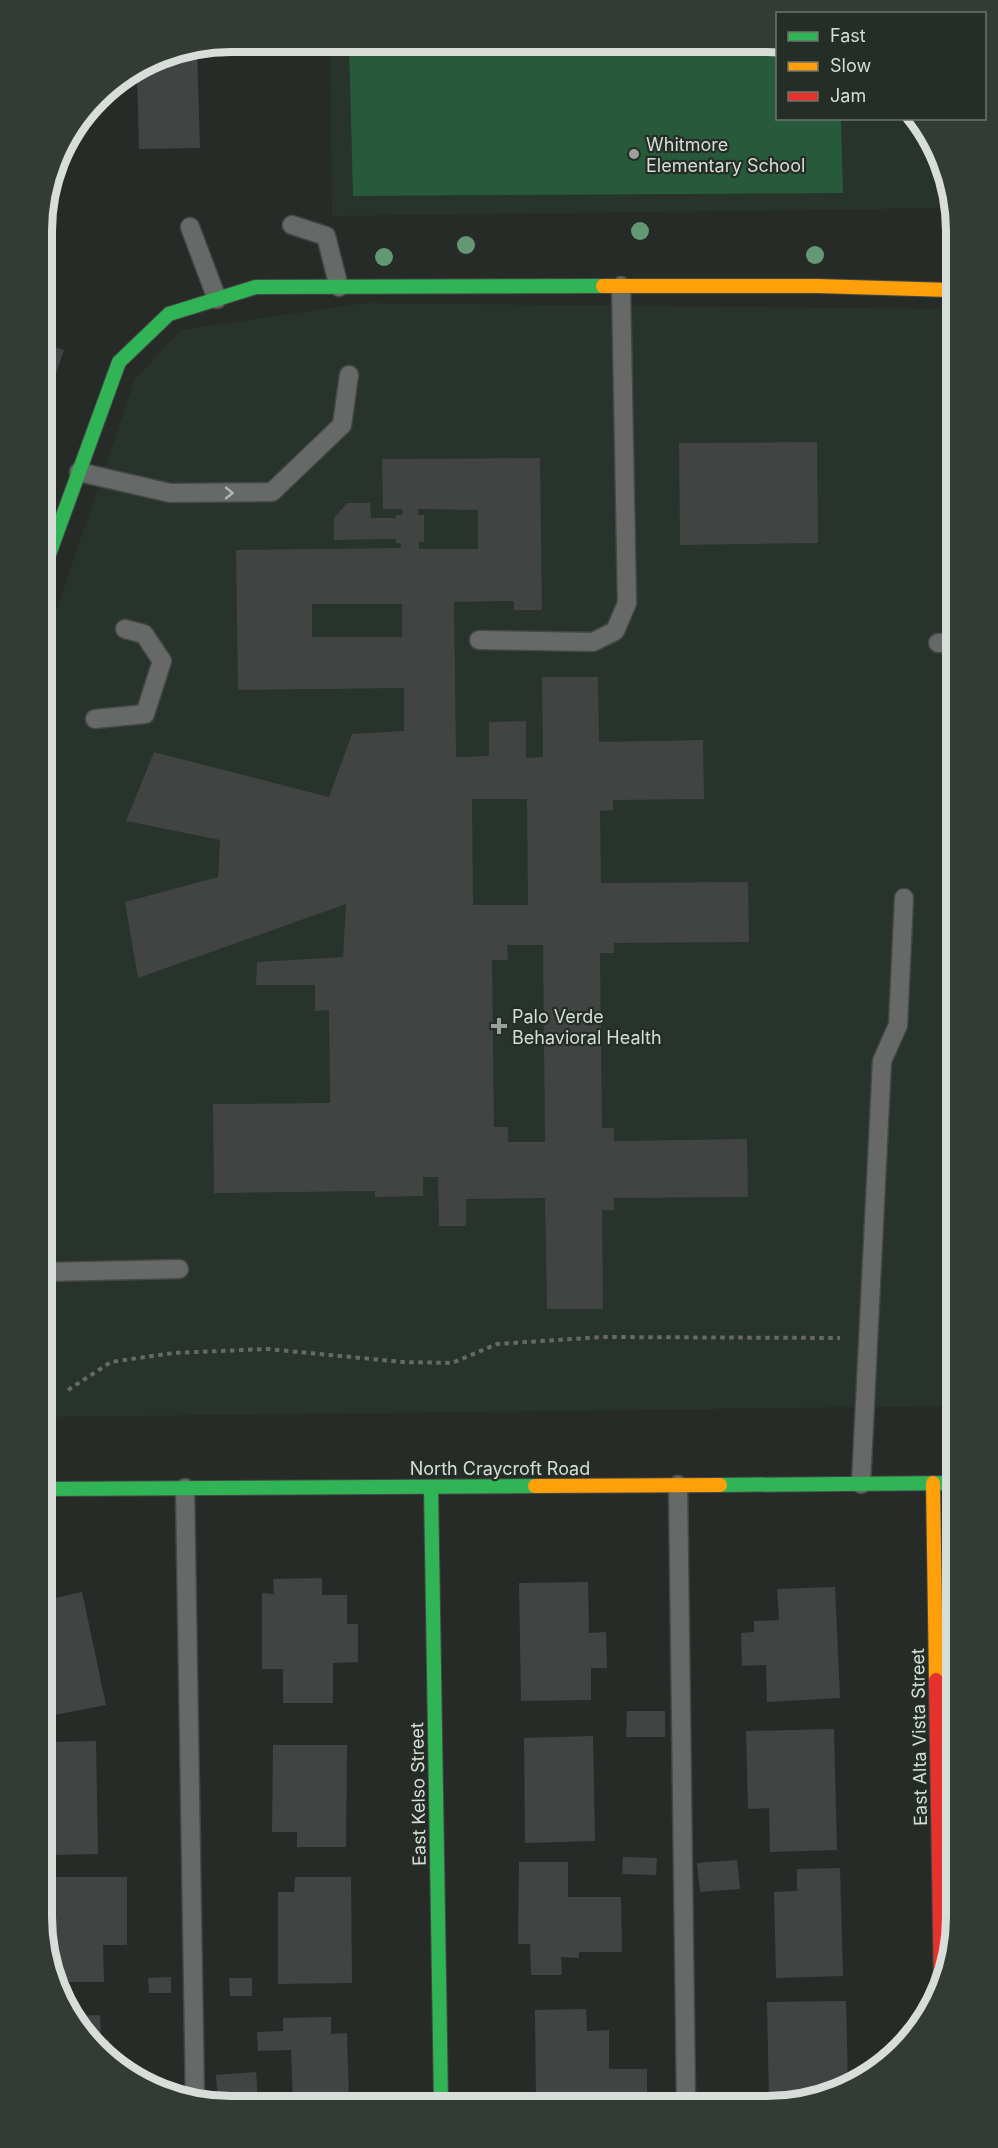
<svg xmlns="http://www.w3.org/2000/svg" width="998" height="2148" font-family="Inter,sans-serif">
  <rect width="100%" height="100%" fill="#272b28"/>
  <!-- built -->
  <g fill="#27332b">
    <polygon points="330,43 777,45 778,118 917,119 924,126 949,182 950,208 332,216"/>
    <polygon points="365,303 950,309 954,1406 47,1417 44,647 135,379 181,330"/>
  </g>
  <!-- green -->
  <polygon fill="#275a3a" points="349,43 777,45 778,118 841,119 843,193 353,196"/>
  <!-- building -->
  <g fill="#414442" fill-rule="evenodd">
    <polygon points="197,49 200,148 139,149 137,70 159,56"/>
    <polygon points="43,343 64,350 43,411"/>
    <polygon points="817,442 818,543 680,545 679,443"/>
    <path d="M540 458 542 610H514V601L454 602 456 757 489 756V722L526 721V758L543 757 542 677H598L599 742 703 740 704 799 613 800V810L600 811 601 883 748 882 749 942 614 943V953H600L602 1128H614V1141L747 1139 748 1197 614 1198V1210H602L603 1309H547L545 1198 466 1199V1226H439L438 1177H423V1196L375 1197V1191L214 1193 213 1104 330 1103 329 1010 315 1011V985H256L257 962 343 957 346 904 138 978 125 902 218 877 220 840 126 821 154 752 329 797 352 734 404 731V688L238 690 236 550 401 548V543H396V539L334 540V518L347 503H370L371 518H396V515H402V509H383L382 459ZM418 509 478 510V549H419V542H424V515H418ZM312 604H402V637H312ZM472 799H527L528 905H473ZM507 945H543L545 1142H508V1127H494L492 960H508Z"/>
    <polygon points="322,1578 322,1595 347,1595 347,1624 358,1624 358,1662 333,1663 333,1703 283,1703 283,1669 262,1669 262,1593 274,1594 273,1579"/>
    <polygon points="588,1582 589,1633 606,1632 607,1668 591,1668 591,1700 521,1701 519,1583"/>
    <polygon points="835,1587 840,1698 767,1702 766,1665 742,1666 741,1633 754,1632 754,1621 779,1620 777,1589"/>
    <polygon points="82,1592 106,1705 49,1716 47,1600"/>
    <polygon points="627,1711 665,1711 665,1737 626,1737"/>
    <polygon points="834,1729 837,1850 770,1852 769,1808 748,1809 746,1731"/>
    <polygon points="593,1736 595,1841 525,1843 524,1738"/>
    <polygon points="96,1741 98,1854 48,1855 48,1742"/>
    <polygon points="273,1745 347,1745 346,1847 297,1847 297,1832 272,1832"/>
    <polygon points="623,1857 657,1858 656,1875 622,1874"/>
    <polygon points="737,1860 740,1889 700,1892 697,1863"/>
    <polygon points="519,1862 568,1862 568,1897 621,1897 622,1952 579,1952 579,1958 561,1957 562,1975 531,1975 530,1944 518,1944"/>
    <polygon points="840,1868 843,1976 776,1978 774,1892 797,1891 797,1869"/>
    <polygon points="48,1877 127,1877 127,1945 103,1945 104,1982 56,1982 49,1966"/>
    <polygon points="295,1877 351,1877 352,1983 278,1984 278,1892 294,1892"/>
    <polygon points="171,1977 171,1993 149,1993 148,1978"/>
    <polygon points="229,1978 252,1978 252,1996 230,1996"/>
    <polygon points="846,2001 848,2085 816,2099 769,2100 767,2002"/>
    <polygon points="586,2009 587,2031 609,2030 609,2069 647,2069 647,2100 536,2101 535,2010"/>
    <polygon points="100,2015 101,2039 109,2040 109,2060 71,2016"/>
    <polygon points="331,2017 331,2034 347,2033 349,2102 293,2102 291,2050 258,2051 257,2032 283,2031 283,2018"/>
    <polygon points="256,2072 258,2102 218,2102 216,2075"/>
  </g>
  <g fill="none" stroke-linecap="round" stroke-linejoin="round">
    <!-- lane casing -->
    <g stroke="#444845" stroke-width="21">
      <g id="lane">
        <polyline points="292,225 326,236 339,287"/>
        <polyline points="190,227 217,299"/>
        <polyline points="79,472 170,493 272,492 342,425 349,375"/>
        <polyline points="479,640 593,642 615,631 627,603 621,286"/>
        <polyline points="938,643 951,643"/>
        <polyline points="95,719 145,714 162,661 144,634 125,629"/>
        <polyline points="46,1272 179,1269"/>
        <polyline points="861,1484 882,1061 898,1025 904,898"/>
        <polyline points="678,1485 686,2100"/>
        <polyline points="185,1488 195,2102"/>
      </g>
    </g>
    <!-- fast casing -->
    <g stroke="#444845" stroke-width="16">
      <g id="fast">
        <polyline points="44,568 119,362 169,314 256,287 603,286"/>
        <polyline points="720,1485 954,1483"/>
        <polyline points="431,1487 441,2101"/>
        <polyline points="47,1489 535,1486"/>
      </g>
    </g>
    <!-- slow casing -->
    <g stroke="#444845" stroke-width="16">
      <g id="slow">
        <polyline points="603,286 817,286 950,290"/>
        <polyline points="933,1483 936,1680"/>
        <polyline points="535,1486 720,1485"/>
      </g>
    </g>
    <!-- jam casing -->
    <g stroke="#444845" stroke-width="16">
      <polyline id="jam" points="936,1680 941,1990"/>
    </g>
    <!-- path -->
    <polyline stroke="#676967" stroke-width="4" stroke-dasharray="4.5 4.5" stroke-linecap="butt" points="68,1390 111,1362 173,1353 267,1349 403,1362 452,1363 497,1344 602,1337 840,1338"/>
    <!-- lane -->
    <use href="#lane" stroke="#666967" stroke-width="18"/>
    <!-- fast -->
    <use href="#fast" stroke="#30b455" stroke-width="14"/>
    <!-- slow -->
    <use href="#slow" stroke="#ff9f0a" stroke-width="14"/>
    <!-- jam -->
    <use href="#jam" stroke="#e5322d" stroke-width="14"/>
  </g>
  <!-- trees -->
  <g fill="#649774">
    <circle cx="640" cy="231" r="9"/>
    <circle cx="466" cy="245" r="9"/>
    <circle cx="815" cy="255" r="9"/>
    <circle cx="384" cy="257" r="9"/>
  </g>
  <!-- one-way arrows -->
  <defs><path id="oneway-chevron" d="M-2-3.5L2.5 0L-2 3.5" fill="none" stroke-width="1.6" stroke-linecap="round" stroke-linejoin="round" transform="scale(1.5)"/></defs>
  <use stroke="#b0b4b1" href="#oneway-chevron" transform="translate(229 493)"/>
  <!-- markers -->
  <g fill="#9a9f9b" stroke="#252d27" stroke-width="2">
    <circle cx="634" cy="154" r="6"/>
    <path d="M496 1017h6v6h6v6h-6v6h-6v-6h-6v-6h6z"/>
  </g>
  <g text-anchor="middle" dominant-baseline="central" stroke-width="4.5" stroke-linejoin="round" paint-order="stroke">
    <!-- poi labels -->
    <g font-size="18" fill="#d8ddd9" stroke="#252d27" text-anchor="start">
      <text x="646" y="144">Whitmore<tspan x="646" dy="21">Elementary School</tspan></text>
      <text x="512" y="1016">Palo Verde<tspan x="512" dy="21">Behavioral Health</tspan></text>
    </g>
    <!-- street labels -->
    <g font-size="18" fill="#d8ddd9" stroke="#252d27">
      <text x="500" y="1468">North Craycroft Road</text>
      <text transform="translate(919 1737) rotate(-91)">East Alta Vista Street</text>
      <text transform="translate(418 1794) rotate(-91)">East Kelso Street</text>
    </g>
  </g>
  <!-- crop -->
  <path d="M0 0H998V2148H0ZM231 52H767A179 179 0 0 1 946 231V1917A179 179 0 0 1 767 2096H231A179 179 0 0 1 52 1917V231A179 179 0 0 1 231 52Z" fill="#333b35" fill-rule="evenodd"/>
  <path fill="none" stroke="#d8ddd9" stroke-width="8" d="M231 52H767A179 179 0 0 1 946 231V1917A179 179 0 0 1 767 2096H231A179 179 0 0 1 52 1917V231A179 179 0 0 1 231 52Z"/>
  <!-- legend -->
  <rect x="776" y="12" width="210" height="108" fill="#252d27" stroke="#6d736e" stroke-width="1.5"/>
  <rect x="788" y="32" width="30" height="9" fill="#30b455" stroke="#6d736e" stroke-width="1.5"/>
  <text x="830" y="42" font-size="18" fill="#d8ddd9">Fast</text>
  <rect x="788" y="62" width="30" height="9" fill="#ff9f0a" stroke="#6d736e" stroke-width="1.5"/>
  <text x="830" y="72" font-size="18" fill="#d8ddd9">Slow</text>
  <rect x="788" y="92" width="30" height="9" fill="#e5322d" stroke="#6d736e" stroke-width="1.5"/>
  <text x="830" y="102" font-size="18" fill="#d8ddd9">Jam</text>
</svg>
